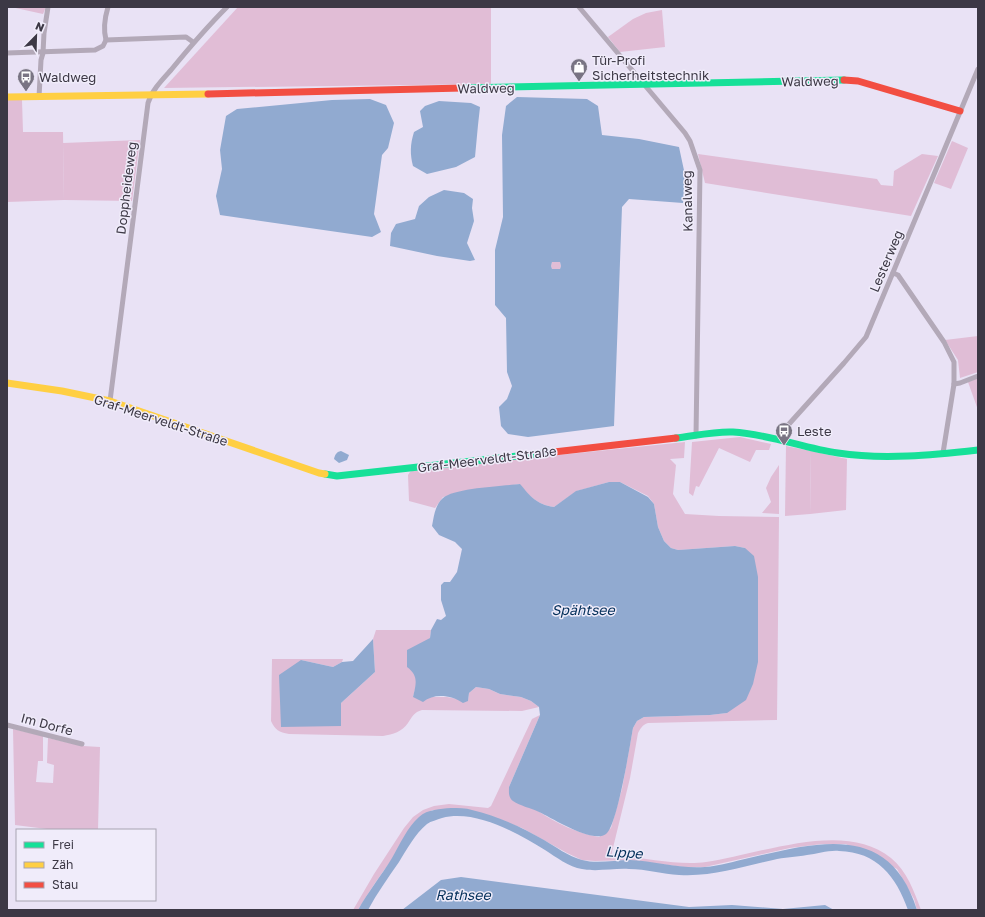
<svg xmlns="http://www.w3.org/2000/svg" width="985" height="917" font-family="'Golos Text',sans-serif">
  <rect width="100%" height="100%" fill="#e9e2f5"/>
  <!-- green -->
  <g fill="#e0bdd6">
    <polygon points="11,7 46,7 43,14"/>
    <polygon points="7,100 22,100 23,132 63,132 64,200 7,202"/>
    <polygon points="952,141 968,148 951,189 934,183"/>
    <polygon points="698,154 877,179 881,185 893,186 894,171 922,154 938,156 911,216 705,183"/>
    <polygon points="552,262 560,262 561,266 560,269 552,270 551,266"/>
    <polygon points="978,336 978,372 960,378 958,360 945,340"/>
    <polygon points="978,378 978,410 968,382"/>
    <path d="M685 442 684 458 670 459 676 465 673 494 685 514 719 516 779 517 777 720 648 723C642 725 641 728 638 733L630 778 611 856H621C647 858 681 866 706 862 759 855 844 819 891 858 907 871 914 891 921 910H917L914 899 897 869 846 844H822L790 848 705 867H683L630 860 595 861 582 860 567 853 522 828 490 816 432 810C405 842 379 874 358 910H353L374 874 404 828 413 817 423 810 434 806 449 804 488 808 491 806 532 719 540 715 509 787C518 795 528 804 538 811 556 823 579 834 599 837L611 828 622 789 633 728 637 721 644 717 710 715 727 713 745 548 735 546 678 550 671 548 664 541 658 527 654 504 648 496 620 482H609L577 491 554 507C536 504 531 497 519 484L443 497 435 508 409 501 408 475 410 472 414 470Z"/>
    <polygon points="786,446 811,451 810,514 785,516"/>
    <polygon points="779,465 779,514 762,513 771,502 766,488 771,477"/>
    <path d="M376 630H431L430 638 414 672 417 682 413 697H447L468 701 469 693 476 687 489 689 500 694 521 697 531 701 539 707 522 711 422 710C414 712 412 717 408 723 402 732 393 734 383 736L289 734C279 732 275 730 271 721L272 659H343L342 662 333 667 301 660 341 703 375 672 373 639Z"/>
    <polygon points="13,729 43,736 43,761 38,761 36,782 53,783 54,765 47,763 48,738 83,746 100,747 98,830 55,830 15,825"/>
  </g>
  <!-- forest -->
  <g fill="#e1bdd6">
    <polygon points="238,7 491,7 491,84 164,88"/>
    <polygon points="662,10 665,47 620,52 608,37 633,19 646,13"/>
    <polygon points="140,140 132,201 64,200 63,143"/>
    <polygon points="740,437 771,444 769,450 756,450 750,462 719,448 699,487 696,486 693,496 689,493 692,442"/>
    <polygon points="811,451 847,459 846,510 810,514"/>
  </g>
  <!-- water -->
  <g fill="#91aad0" fill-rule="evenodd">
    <path d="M517 97 587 99 598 106 602 135 639 139 679 147 685 175 683 203 629 199 622 207 614 426 528 437 508 434 501 426 499 407 507 399 512 386 507 372 506 318 495 305V250L503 217 502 135 506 106ZM560 262 561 266 560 269H552L551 266 552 262Z"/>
    <polygon points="370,99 386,105 394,123 388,148 382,155 374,214 381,232 372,237 220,215 216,196 222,169 220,150 226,116 237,109 332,100"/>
    <path d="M439 101 471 103 480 107 478 125 475 157 456 167 427 174 413 166C410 154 410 145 414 132L423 127 420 111 425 106Z"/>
    <polygon points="444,190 464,193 473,199 472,208 474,221 467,243 475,260 470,261 437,256 390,246 391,233 396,224 415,219 419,206 429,197"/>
    <path d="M341 451 349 455 347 460 339 463 334 459C335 455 336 452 341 451Z"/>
    <path d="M609 482H620L648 497 654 504 658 527 664 541 671 548 678 550 735 546 745 548 754 556 758 577V662L753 684 746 700 727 713 710 715 644 717 637 721 633 728C630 745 617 827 606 834 593 844 552 818 539 812 531 808 520 806 513 801 508 797 509 792 509 787L540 715 539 707 531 701 521 697 500 694 489 689 476 687 469 693 468 701 463 703C451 695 434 693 423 702L413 697C416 684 419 676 407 667V650L430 638 431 630 437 619 441 620 446 616 441 600V585L444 582H450L457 572 462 549 455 542 439 535 432 526C434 516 435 505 443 498 454 488 503 486 520 484 531 497 536 504 554 507L576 491Z"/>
    <polygon points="373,639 375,672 341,703 341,726 281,727 279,675 301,660 333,667 342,662 353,661"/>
    <path d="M451 808C458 808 466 808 472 810 497 816 522 827 544 840 556 847 568 856 582 860 597 864 614 860 630 860 655 861 680 869 705 867 720 866 735 861 749 858 819 842 890 822 917 910H908C896 876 877 852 839 851 829 850 817 854 807 855 796 857 784 857 773 860 742 867 712 877 679 875 663 874 646 869 629 869 614 868 597 872 582 869 569 867 556 857 545 850 518 833 475 809 442 818 437 820 431 821 427 824 415 834 407 849 399 862 388 878 377 893 368 910H358C368 892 381 876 392 858 400 844 407 828 419 817 428 809 440 809 451 808Z"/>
    <polygon points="461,877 689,907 732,905 783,909 825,905 834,910 402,910 441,880"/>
  </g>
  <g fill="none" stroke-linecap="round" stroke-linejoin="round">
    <!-- street -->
    <g stroke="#b3a9b8" stroke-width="5">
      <polyline points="579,7 685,133 690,141 700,170 696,436"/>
      <path d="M106 40C103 29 105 17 108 7"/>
      <polyline points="7,53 95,50 103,46 106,40 186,37 193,42"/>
      <polyline points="39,97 41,60 43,53 44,33 48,7"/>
      <polyline points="893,273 898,275 944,342 954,362 954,384 943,453"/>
      <polyline points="954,384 960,383 978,376"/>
      <path d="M110 401 148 103C152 90 162 80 171 70 189 48 207 27 227 7"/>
      <polyline points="778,439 780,434 844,363 866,337 978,69"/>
      <polyline points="7,725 82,744"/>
    </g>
    <!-- fast -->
    <g stroke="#16e098" stroke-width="7">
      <polyline points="463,88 844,80"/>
      <path d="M676 438C693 436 716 431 733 432 769 434 803 448 838 453 883 460 933 455 978 450"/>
      <polyline points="325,474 337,476 554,452"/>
    </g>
    <!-- slow -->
    <g stroke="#ffcf43" stroke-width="7">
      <polyline points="7,97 208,94"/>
      <polyline points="7,383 62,391 110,401 319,473 325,474"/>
    </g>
    <!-- jam -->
    <g stroke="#f24e42" stroke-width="7">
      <polyline points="844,80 858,81 960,111"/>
      <polyline points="208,94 463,88"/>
      <polyline points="554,452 676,438"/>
    </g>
  </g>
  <!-- icons -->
  <defs>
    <g id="shop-pin" transform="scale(0.9)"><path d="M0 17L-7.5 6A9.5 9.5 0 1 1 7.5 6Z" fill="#797483" stroke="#f0ecfa"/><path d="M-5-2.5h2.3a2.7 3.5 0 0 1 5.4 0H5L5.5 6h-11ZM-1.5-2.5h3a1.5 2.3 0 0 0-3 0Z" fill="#fff"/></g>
    <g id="bus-pin" transform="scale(0.9)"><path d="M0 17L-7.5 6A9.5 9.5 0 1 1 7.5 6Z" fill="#797483" stroke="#f0ecfa"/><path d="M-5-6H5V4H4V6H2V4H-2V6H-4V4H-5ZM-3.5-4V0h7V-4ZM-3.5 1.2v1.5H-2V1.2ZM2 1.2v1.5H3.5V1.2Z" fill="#fff"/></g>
  </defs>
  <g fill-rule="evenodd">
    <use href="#shop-pin" x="579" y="67"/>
    <use href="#bus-pin" x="26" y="77"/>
    <use href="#bus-pin" x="784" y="431"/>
  </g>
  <g text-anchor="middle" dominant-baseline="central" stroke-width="3" stroke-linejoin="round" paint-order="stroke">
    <!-- poi labels -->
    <g font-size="13" fill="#3c3845" stroke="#f0ecfa" text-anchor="start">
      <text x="592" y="60">Tür-Profi<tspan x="592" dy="15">Sicherheitstechnik</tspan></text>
      <text x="39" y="77">Waldweg</text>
      <text x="797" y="431">Leste</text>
    </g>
    <!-- street labels -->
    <g font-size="13" fill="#3c3845" stroke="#f0ecfa">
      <text transform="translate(810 81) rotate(-1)">Waldweg</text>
      <text transform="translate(486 88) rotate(-1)">Waldweg</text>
      <text transform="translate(126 188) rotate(-83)">Doppheideweg</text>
      <text transform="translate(687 201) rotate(-91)">Kanalweg</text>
      <text transform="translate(886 261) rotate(-67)">Lesterweg</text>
      <text transform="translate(161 420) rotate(18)">Graf-Meerveldt-Straße</text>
      <text transform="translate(487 459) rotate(-7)">Graf-Meerveldt-Straße</text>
      <text transform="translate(47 724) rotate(15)">Im Dorfe</text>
    </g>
    <!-- water labels -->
    <g font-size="14" font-style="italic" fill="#042f5a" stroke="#f0ecfa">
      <text x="583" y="609">Spähtsee</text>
      <text transform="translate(624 852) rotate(4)">Lippe</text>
      <text x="463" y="894">Rathsee</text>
    </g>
  </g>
  <!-- border -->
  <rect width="985" height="917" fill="none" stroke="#3c3845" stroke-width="16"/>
  <!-- legend -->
  <rect x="16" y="829" width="140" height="72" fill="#f0ecfa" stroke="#a8a4b2"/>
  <rect x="24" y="842" width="20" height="6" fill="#16e098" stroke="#a8a4b2"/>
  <text x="52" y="849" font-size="12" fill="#3c3845">Frei</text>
  <rect x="24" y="862" width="20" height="6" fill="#ffcf43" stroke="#a8a4b2"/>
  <text x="52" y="869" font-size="12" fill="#3c3845">Zäh</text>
  <rect x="24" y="882" width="20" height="6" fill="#f24e42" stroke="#a8a4b2"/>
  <text x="52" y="889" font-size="12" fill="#3c3845">Stau</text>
  <!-- north arrow -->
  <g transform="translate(36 36) rotate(23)" stroke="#f0ecfa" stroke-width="3" paint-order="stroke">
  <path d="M0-3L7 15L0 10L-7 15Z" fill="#3c3845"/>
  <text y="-6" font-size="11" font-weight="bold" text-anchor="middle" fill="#3c3845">N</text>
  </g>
</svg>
